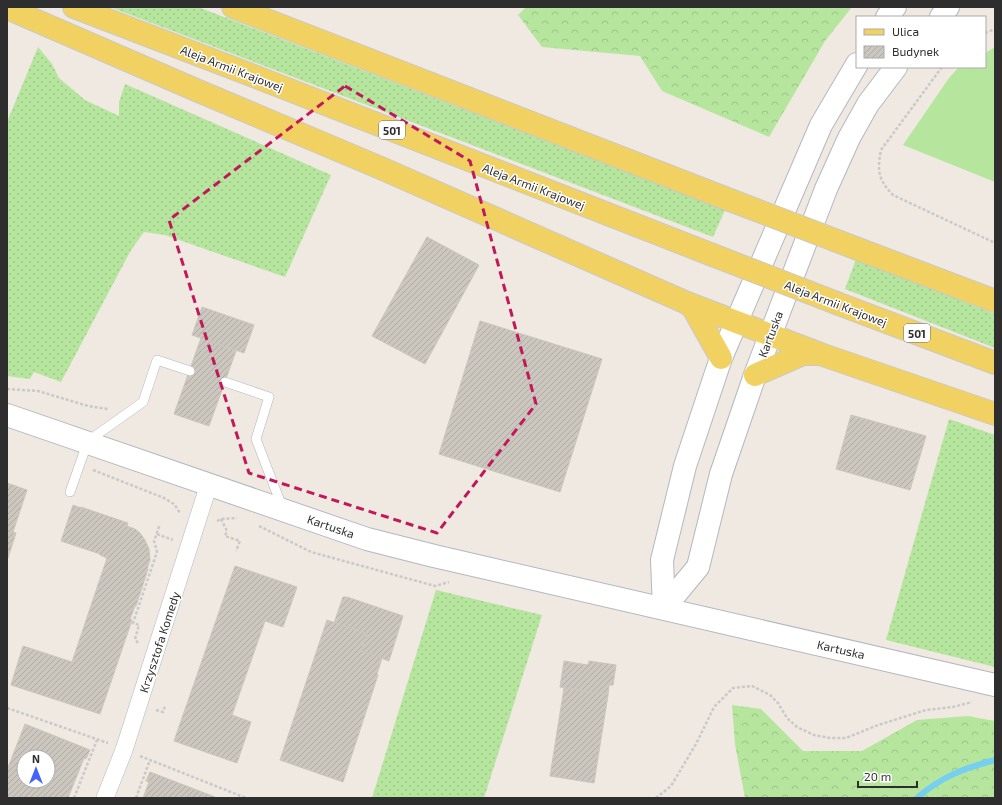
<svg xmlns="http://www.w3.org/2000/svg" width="1002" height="805" font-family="'Exo 2',sans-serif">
  <defs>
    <pattern id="grass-dots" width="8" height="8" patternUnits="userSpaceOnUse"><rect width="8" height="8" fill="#b6e59e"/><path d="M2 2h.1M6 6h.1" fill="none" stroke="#9dc588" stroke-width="1.8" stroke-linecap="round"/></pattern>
    <pattern id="forest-crowns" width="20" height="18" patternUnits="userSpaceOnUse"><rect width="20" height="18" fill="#b6e59e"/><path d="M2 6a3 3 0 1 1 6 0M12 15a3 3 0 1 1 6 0" fill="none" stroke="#9dc588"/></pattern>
    <pattern id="building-hatch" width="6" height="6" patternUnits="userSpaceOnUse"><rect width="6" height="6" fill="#cbc7bf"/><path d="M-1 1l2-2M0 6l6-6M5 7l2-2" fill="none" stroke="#afaba4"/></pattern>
  </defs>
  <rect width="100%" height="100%" fill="#efe9e1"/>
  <!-- grass -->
  <g fill="url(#grass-dots)">
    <polygon points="110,7 198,7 725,210 713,237"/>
    <polygon points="38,47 52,64 59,78 85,100 119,116 119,102 125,84 331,175 285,277 165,235 144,232 131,250 61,382 34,372 30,379 7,376 7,122"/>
    <polygon points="856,259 995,314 995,348 845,289"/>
    <polygon points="949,419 995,435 995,667 886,640"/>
    <polygon points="436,590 542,615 484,798 372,798"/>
  </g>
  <!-- forest -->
  <g fill="url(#forest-crowns)">
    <polygon points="526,7 852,7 825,41 769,137 662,91 640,56 542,47 518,15"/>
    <polygon points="732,705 761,709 803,751 862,751 917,720 968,716 995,721 995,798 745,798 735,744"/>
  </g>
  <!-- garden -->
  <polygon fill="#b6e59e" points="995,47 995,182 903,145 949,78 959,67 985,67 985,53"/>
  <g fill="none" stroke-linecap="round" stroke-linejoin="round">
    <!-- stream -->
    <path stroke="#75cff0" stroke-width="6" d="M917 798C941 777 964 768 995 760"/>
  </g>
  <!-- building -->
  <g fill="url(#building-hatch)" stroke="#cbc5ba" fill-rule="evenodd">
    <polygon points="427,237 479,265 425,364 372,336"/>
    <polygon points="202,307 254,325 244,353 192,335"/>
    <polygon points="480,321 602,359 560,492 439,454"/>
    <polygon points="201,338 236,351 209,426 174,414"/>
    <polygon points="851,415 926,436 910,490 836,469"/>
    <polygon points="7,483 27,490 13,532 16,533 7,561"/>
    <polygon points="73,505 81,508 81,507 128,523 127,526 135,529 140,533 145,540 149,549 150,560 147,569 148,569 136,606 135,606 130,619 132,620 100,714 11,685 23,646 72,662 107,558 100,555 100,554 61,541"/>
    <polygon points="235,566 297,587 283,627 265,621 232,715 251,722 237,763 174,741"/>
    <polygon points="343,597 347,597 403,616 389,661 361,651 367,634 334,623"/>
    <polygon points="327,620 367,634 361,651 382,658 377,674 378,675 343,782 280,760"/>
    <polygon points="564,661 588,665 589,661 616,665 613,685 609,685 608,695 560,687"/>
    <polygon points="564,688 608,695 594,783 550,776"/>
    <path d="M25 724 90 750 86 759 84 758 68 798H7V770ZM24 757H48V781H24Z"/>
    <polygon points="150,772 215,797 214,798 143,798 149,782 146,781"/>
  </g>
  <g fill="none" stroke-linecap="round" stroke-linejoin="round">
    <!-- lane casing -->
    <g stroke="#b4b7c1" stroke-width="10">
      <g id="lane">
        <polyline points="225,382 269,397 256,439 283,509"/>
        <polyline points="70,492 88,441 143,402 157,360 190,371"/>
      </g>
    </g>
    <!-- street casing -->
    <g stroke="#b4b7c1" stroke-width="18">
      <polyline id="street" points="105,798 124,750 209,484"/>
    </g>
    <!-- secondary casing -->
    <g stroke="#b4b7c1" stroke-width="24">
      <g id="secondary">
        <polyline points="887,17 895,7"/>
        <polyline points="941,17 948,7"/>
        <polyline points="7,415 367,539 434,556 995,685"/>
        <polyline points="664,608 698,567 721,474 755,375 826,189 849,138 868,104 896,67"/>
        <polyline points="664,608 662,560 685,466 721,358 821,125 857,64"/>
      </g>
    </g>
    <!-- primary casing -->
    <g stroke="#c9c9c9" stroke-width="24">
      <g id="primary">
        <polyline points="74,7 246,73 710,254"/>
        <polyline points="233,7 730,200"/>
        <polyline points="7,8 196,90 383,169 687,303 823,355 995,414"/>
        <polyline points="858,249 995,301"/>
        <polyline points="687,303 693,308 721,358"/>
        <polyline points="839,304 995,363"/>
        <polyline points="755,375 803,354 820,354"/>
      </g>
    </g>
    <!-- path -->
    <g stroke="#c9c9c9" stroke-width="2.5" stroke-dasharray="3 2" stroke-linecap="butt">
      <polyline points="985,33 995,29"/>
      <path d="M942 67 881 150C877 170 878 180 893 195L995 243"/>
      <polyline points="7,389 38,391 88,406 108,409"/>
      <polyline points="93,470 164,498 174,504 180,513"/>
      <polyline points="221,519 227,531 225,536 240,541 236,551"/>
      <polyline points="217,521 221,519 237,518"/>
      <polyline points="259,526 311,552 435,586 449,582"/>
      <polyline points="157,534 173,540"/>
      <polyline points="138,643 135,639 139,625 133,623 157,552 154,541 160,524"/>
      <polyline points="7,708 108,743"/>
      <polyline points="156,710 163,712 165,706"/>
      <polyline points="140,756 246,798"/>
      <polyline points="74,798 97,740"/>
      <polyline points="136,798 150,760"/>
      <polyline points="656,798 671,786 696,744 714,707 733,688 752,686 770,695 778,703 787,718 797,727 814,735 830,738 846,738 878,725 926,710 953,707 972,702"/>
    </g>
    <!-- lane -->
    <use href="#lane" stroke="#fff" stroke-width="9"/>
    <!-- street -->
    <use href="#street" stroke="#fff" stroke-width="17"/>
    <!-- secondary -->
    <use href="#secondary" stroke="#fff" stroke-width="22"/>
    <!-- primary -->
    <use href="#primary" stroke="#f2d163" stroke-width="22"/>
    <!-- primary-bridge casing -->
    <g stroke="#c9c9c9" stroke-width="24" stroke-linecap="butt">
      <g id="primary-bridge">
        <polyline points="730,200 858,249"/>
        <polyline points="710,254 839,304"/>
      </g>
    </g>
    <!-- primary-bridge -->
    <use href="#primary-bridge" stroke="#f2d163" stroke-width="22"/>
  </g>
  <!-- marked area -->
  <path fill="none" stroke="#c2185b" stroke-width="3" stroke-dasharray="8 5" stroke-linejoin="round" d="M345 86 470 161 536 404 437 533 249 473 169 220Z"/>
  <g text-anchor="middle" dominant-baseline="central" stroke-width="3" stroke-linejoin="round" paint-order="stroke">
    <!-- shield labels -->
    <g fill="#fff" stroke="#6d6d6d" stroke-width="1">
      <rect x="379" y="121" width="26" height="18" rx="3"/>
      <rect x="904" y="324" width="26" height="18" rx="3"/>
    </g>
    <g font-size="11" font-weight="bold" fill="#2e2e2e">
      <text x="392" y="130">501</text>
      <text x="917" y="333">501</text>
    </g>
    <!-- street labels -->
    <g font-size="12" fill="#2e2e2e" stroke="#fff">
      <text transform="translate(232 68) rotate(21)">Aleja Armii Krajowej</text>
      <text transform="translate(534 186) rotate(21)">Aleja Armii Krajowej</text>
      <text transform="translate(836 303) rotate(21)">Aleja Armii Krajowej</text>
      <text transform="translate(770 334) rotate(-69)">Kartuska</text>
      <text transform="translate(331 526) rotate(19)">Kartuska</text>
      <text transform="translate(159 642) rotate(-72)">Krzysztofa Komedy</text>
      <text transform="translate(841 649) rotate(13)">Kartuska</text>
    </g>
  </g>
  <!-- border -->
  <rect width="1002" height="805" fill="none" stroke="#2e2e2e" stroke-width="16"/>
  <!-- legend -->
  <rect x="856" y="16" width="130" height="52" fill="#ffffff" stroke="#ababab"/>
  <rect x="864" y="29" width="20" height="6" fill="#f2d163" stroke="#ababab"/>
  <text x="892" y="36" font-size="12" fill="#2e2e2e">Ulica</text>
  <rect x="864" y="46" width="20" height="12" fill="url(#building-hatch)" stroke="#ababab"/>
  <text x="892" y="56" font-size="12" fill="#2e2e2e">Budynek</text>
  <!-- north arrow -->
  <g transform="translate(36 769)"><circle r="19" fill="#ffffff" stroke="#ababab"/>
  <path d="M0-3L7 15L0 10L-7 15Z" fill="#4264fb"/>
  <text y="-6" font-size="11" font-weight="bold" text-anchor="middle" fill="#2e2e2e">N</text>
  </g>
  <!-- scale -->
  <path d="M858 781v6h59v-6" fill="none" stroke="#2e2e2e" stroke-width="2"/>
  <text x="864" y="781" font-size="12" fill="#2e2e2e" stroke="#ffffff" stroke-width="3" paint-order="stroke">20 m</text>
</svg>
